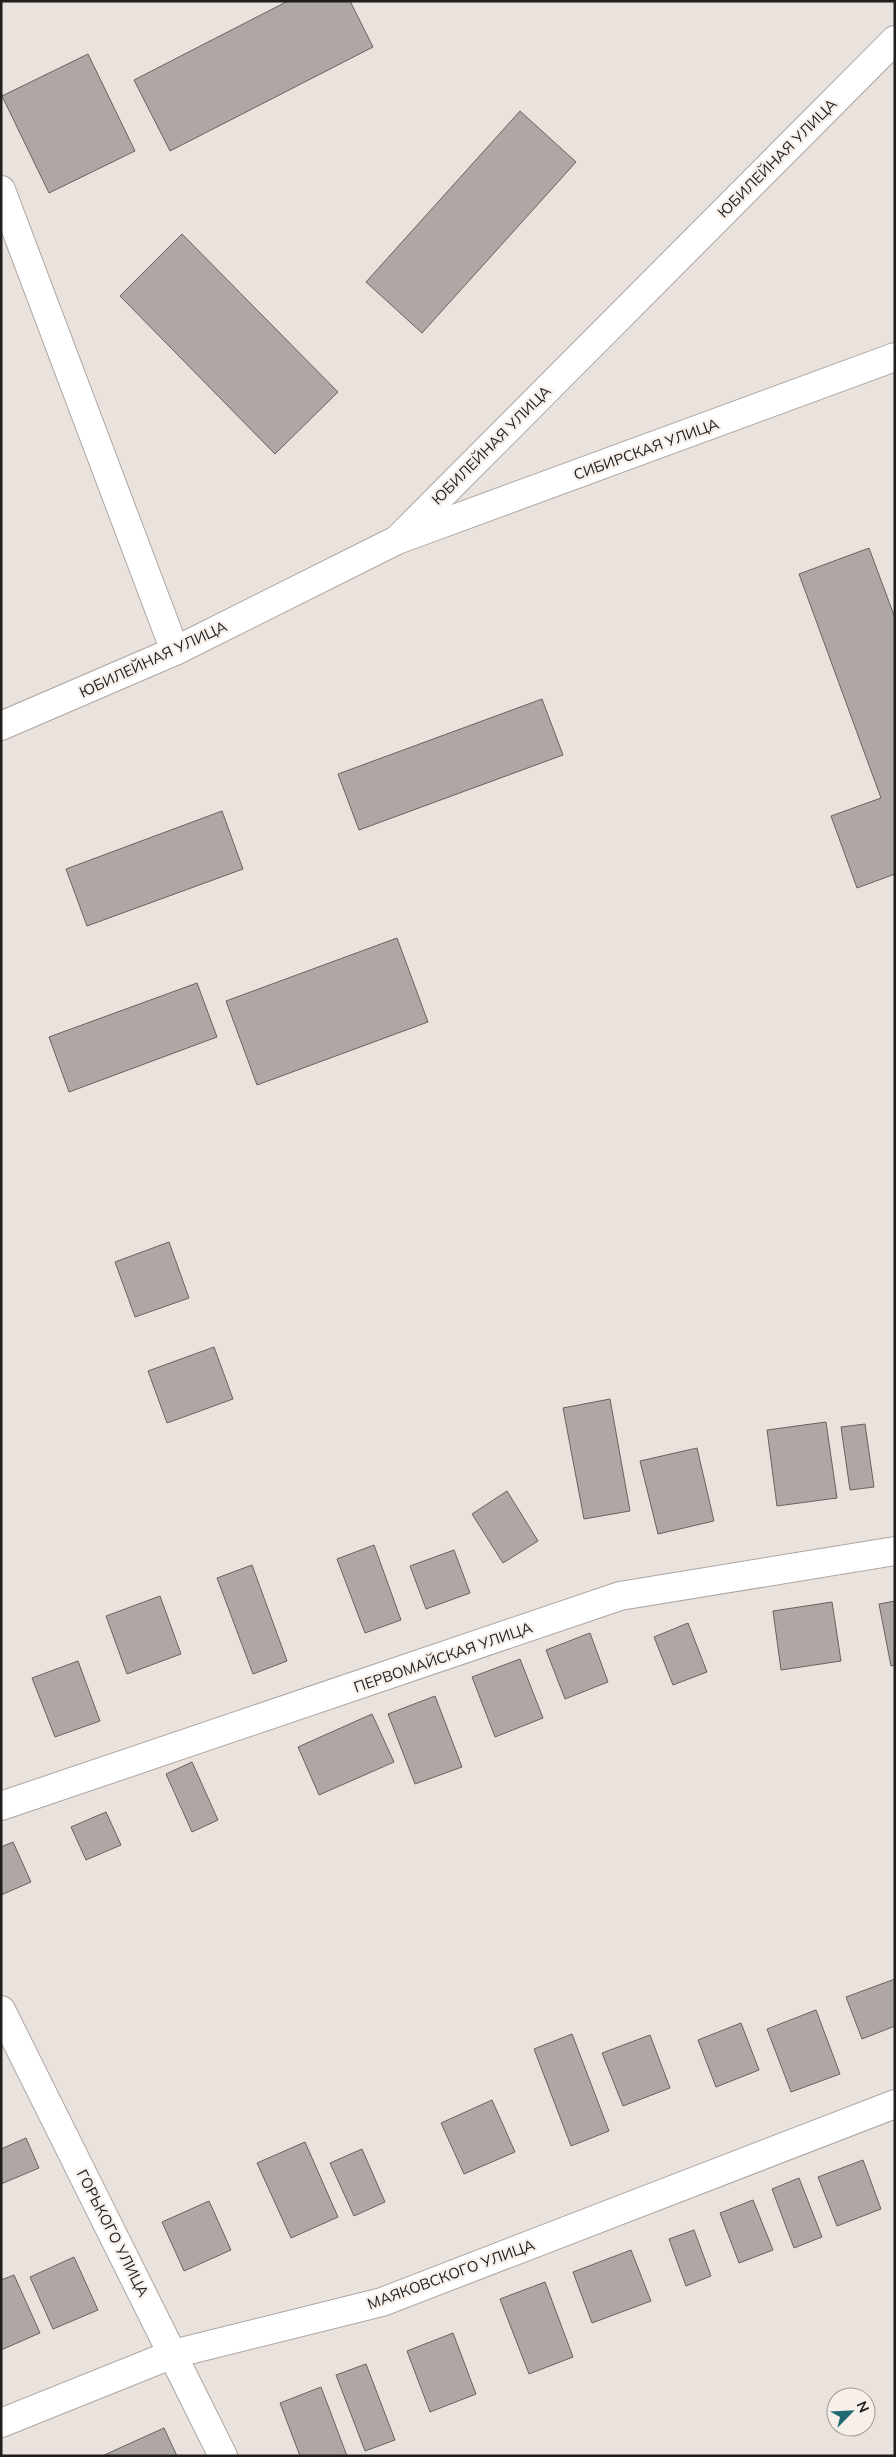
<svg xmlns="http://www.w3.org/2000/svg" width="896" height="2457" font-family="Mulish,sans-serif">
  <rect width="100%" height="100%" fill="#e9e2dd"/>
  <!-- building -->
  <g fill="#aea7a3" stroke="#69635f">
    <polygon points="288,1 350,1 373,47 170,151 134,80"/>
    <polygon points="88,54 135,151 49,193 2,96"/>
    <polygon points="520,111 576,162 422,333 366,282"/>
    <polygon points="182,234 338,392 275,454 120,296"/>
    <polygon points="869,548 895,618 895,874 857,888 831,816 881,798 799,574"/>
    <polygon points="542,699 563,755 359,830 338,774"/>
    <polygon points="222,811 243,869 87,926 66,869"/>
    <polygon points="397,938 428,1022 257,1085 226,1001"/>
    <polygon points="197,983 217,1037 69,1092 49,1037"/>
    <polygon points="169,1242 189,1298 135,1317 115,1262"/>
    <polygon points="214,1347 233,1399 167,1423 148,1371"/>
    <polygon points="610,1399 630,1511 584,1519 563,1408"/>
    <polygon points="826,1422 837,1498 777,1506 767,1430"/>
    <polygon points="865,1424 874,1487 850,1490 841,1427"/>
    <polygon points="697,1448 714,1521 658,1534 640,1461"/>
    <polygon points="507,1491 538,1541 503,1563 472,1514"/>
    <polygon points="374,1545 401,1620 365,1633 337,1559"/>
    <polygon points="454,1550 470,1593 426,1609 410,1566"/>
    <polygon points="252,1565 287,1661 253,1674 217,1578"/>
    <polygon points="160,1596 181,1654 127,1674 106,1616"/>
    <polygon points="895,1601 895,1665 891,1666 879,1604"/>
    <polygon points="832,1602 841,1661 781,1670 773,1611"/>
    <polygon points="688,1623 707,1672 673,1685 654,1637"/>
    <polygon points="590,1633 608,1682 565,1699 546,1650"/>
    <polygon points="520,1659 543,1718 495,1737 472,1677"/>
    <polygon points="78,1661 100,1721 55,1737 32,1678"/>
    <polygon points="435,1696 462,1767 415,1784 388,1714"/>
    <polygon points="372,1714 394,1762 319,1795 298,1747"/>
    <polygon points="192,1762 218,1820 192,1832 166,1774"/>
    <polygon points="106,1812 121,1845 86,1860 71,1827"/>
    <polygon points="13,1842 31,1882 1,1895 1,1847"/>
    <polygon points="895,1979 895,2026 862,2039 846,1997"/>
    <polygon points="816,2010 840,2074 791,2092 767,2029"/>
    <polygon points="741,2023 759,2070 716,2087 698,2040"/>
    <polygon points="572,2034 609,2131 571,2146 534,2049"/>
    <polygon points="650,2035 670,2088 623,2106 602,2053"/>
    <polygon points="492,2100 515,2152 464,2174 441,2123"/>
    <polygon points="26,2138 39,2168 1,2184 1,2149"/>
    <polygon points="305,2142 338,2217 291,2238 257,2163"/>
    <polygon points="362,2149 385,2202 354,2216 330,2163"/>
    <polygon points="863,2160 881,2209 837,2226 818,2177"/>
    <polygon points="799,2178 822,2237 794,2248 772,2189"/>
    <polygon points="753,2200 773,2250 739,2263 720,2213"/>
    <polygon points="209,2201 231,2250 184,2271 162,2222"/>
    <polygon points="694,2230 711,2276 686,2286 669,2239"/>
    <polygon points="631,2250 651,2301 592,2323 573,2272"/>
    <polygon points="74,2257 98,2310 53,2329 30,2277"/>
    <polygon points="14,2275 40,2333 1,2350 1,2280"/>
    <polygon points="545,2282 573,2357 529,2374 500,2299"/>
    <polygon points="453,2333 476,2394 430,2412 407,2351"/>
    <polygon points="366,2364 395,2440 365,2451 336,2375"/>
    <polygon points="321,2387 347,2456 300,2456 280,2403"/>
    <polygon points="164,2428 177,2456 102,2456"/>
  </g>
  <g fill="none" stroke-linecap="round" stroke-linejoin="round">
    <!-- minor casing -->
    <g stroke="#ada6a2" stroke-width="30">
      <g id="minor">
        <polyline points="1,190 175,651"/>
        <polyline points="397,540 895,357"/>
        <polyline points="1,1806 620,1596 895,1551"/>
        <polyline points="1,2010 223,2456"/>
        <polyline points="1,2423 173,2354 382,2302 895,2104"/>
      </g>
    </g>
    <!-- secondary casing -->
    <g stroke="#ada6a2" stroke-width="30">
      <polyline id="secondary" points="1,726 175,651 397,540 895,40"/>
    </g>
    <!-- minor -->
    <use href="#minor" stroke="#fff" stroke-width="28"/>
    <!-- secondary -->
    <use href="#secondary" stroke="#fff" stroke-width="28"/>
  </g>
  <g text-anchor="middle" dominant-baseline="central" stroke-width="4.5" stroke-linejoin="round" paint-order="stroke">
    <!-- street labels -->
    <g font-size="15" fill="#201d1c" stroke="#f6efea">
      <text transform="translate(777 158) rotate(-45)">ЮБИЛЕЙНАЯ УЛИЦА</text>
      <text transform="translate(491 445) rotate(-45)">ЮБИЛЕЙНАЯ УЛИЦА</text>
      <text transform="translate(646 449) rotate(-20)">СИБИРСКАЯ УЛИЦА</text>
      <text transform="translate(153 659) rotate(-25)">ЮБИЛЕЙНАЯ УЛИЦА</text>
      <text transform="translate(443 1657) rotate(-19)">ПЕРВОМАЙСКАЯ УЛИЦА</text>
      <text transform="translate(113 2233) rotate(63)">ГОРЬКОГО УЛИЦА</text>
      <text transform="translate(451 2274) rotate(-20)">МАЯКОВСКОГО УЛИЦА</text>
    </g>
  </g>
  <!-- border -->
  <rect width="896" height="2457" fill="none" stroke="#201d1c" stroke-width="5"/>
  <!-- north arrow -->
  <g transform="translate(851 2412) rotate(66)"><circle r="24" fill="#f6efea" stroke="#a09b98"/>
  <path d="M0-4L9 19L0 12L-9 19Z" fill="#216a75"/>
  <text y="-8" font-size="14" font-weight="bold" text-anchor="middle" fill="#201d1c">N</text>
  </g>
</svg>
